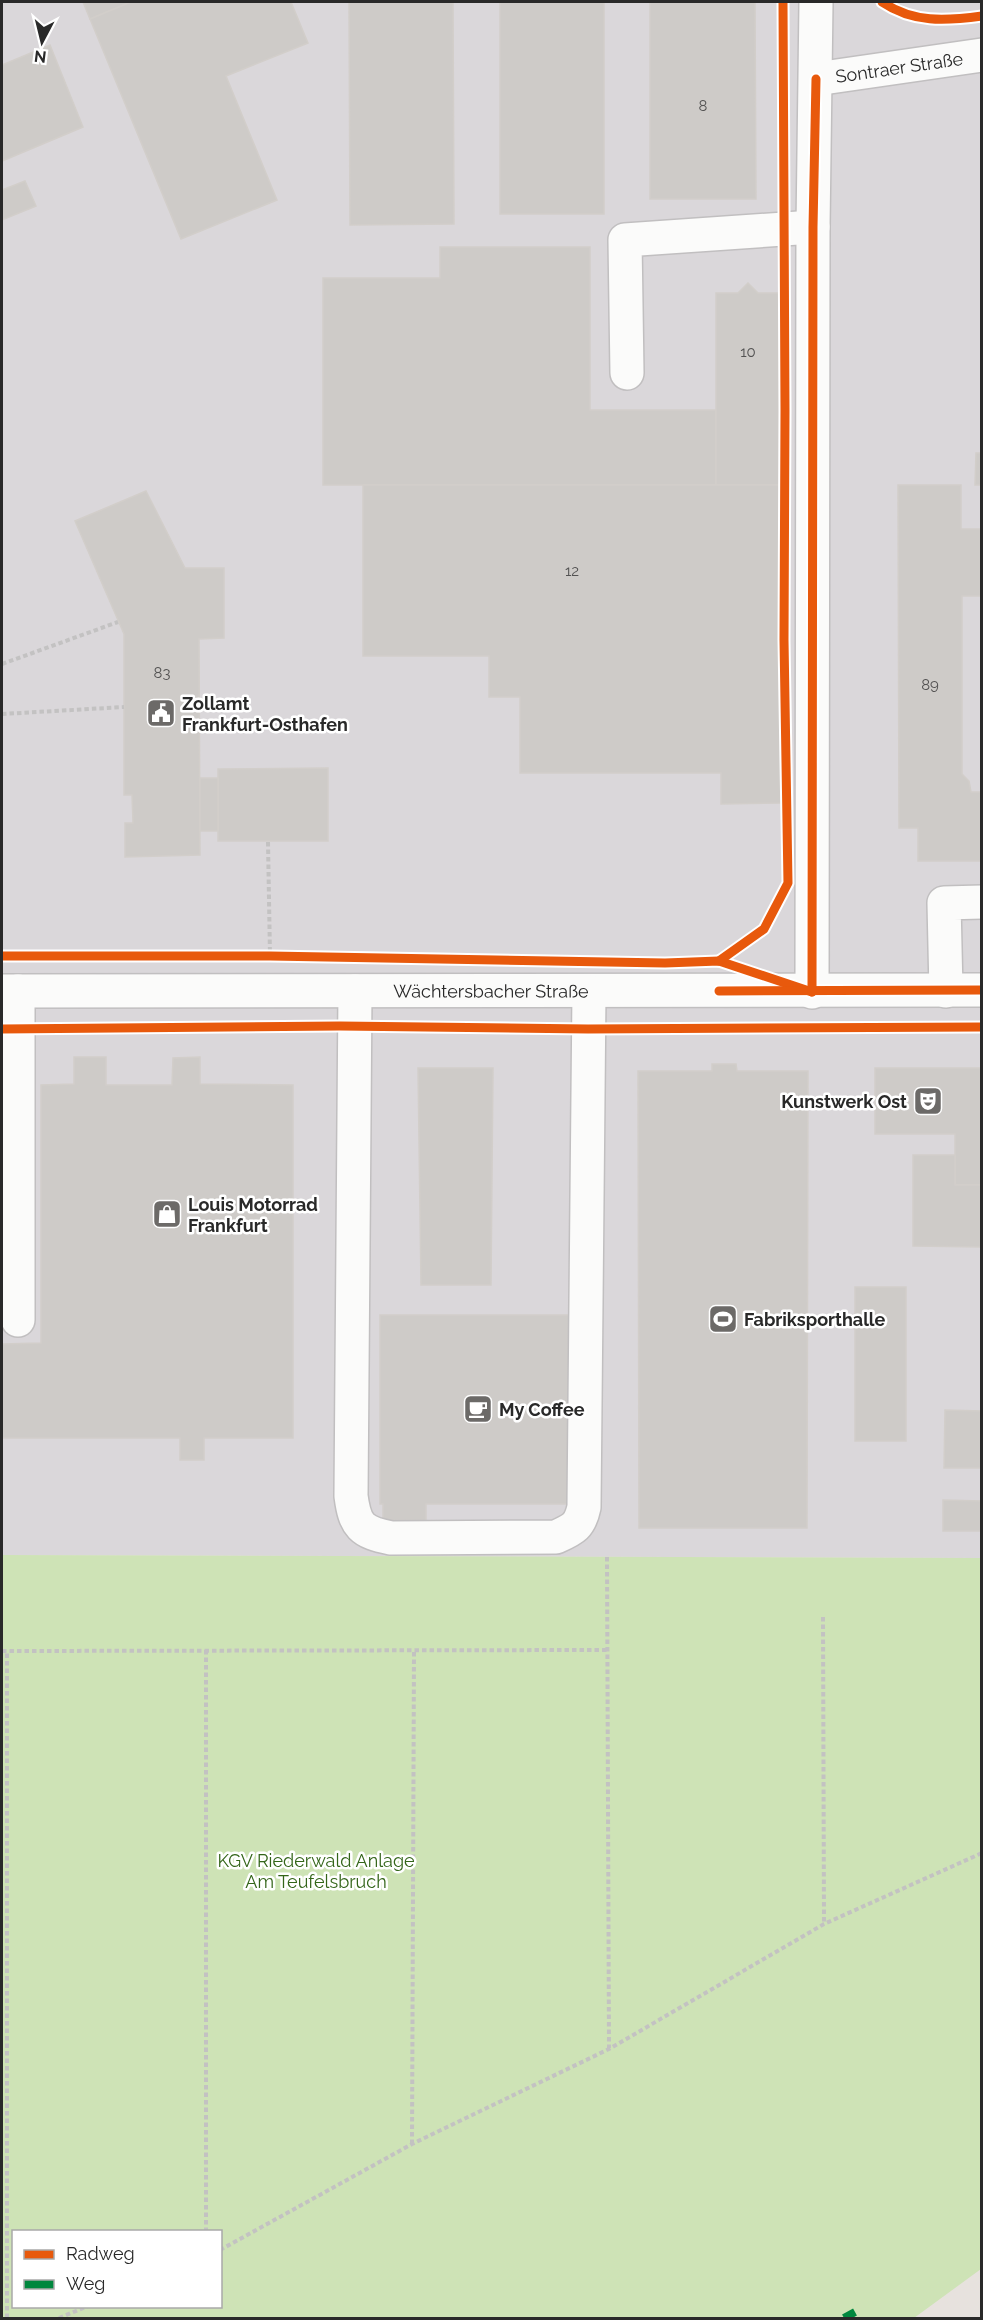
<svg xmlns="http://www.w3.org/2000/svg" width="983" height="2320" font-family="Raleway,sans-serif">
  <rect width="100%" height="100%" fill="#e7e2de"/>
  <!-- industrial -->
  <polygon fill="#dad7da" points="2,2 981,2 981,1558 2,1555"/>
  <!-- green -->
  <path fill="#cee3b6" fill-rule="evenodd" d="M2 1555 981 1558V2269L914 2318H2ZM14 2232H220V2306H14Z"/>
  <!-- building -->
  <g fill="#cecbc8" stroke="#d2ceca" stroke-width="1.5">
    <polygon points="83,2 131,2 90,19"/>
    <polygon points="131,2 291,2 308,43 226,76 277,200 181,239 90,19"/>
    <polygon points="349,2 453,2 454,224 350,225"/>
    <rect x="500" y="2" width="104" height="212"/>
    <polygon points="650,2 755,2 756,199 650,199"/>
    <polygon points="50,45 83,127 2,161 2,65"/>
    <polygon points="25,181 36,206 2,220 2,190"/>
    <polygon points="440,247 590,247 590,410 716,410 716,485 323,485 323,278 440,278"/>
    <polygon points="748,283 758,293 781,293 781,485 716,485 716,293 738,293"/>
    <polygon points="976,453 982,453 982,485 975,485"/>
    <polygon points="363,485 781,485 781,803 721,804 721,773 520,773 520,697 489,697 489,656 363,656"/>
    <polygon points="898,485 961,485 961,529 982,529 982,596 962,596 962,774 969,781 971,792 982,792 982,861 918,861 918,828 899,828"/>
    <polygon points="146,491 185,568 224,568 224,638 199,639 200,855 125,857 125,823 133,823 132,795 124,795 124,634 75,521"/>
    <polygon points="328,768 328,841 218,841 218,769"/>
    <rect x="200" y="778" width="18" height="53"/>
    <polygon points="74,1057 106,1057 106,1085 172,1085 173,1058 200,1057 200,1084 293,1085 293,1438 204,1438 204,1460 180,1460 180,1438 2,1438 2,1344 41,1343 41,1085 74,1084"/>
    <polygon points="712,1064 736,1064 737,1071 808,1071 807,1528 639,1528 638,1071 712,1071"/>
    <polygon points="418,1068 493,1068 491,1285 421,1285"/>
    <polygon points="875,1068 982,1068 981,1185 955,1185 955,1134 875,1134"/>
    <polygon points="913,1155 955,1155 955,1185 981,1185 982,1156 982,1247 913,1246"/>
    <rect x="855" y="1287" width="51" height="154"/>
    <polygon points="380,1315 576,1315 577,1504 426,1504 426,1522 383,1522 383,1504 380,1504"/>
    <polygon points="945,1410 982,1411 982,1468 944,1468"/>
    <polygon points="943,1500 982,1501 982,1531 943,1531"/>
  </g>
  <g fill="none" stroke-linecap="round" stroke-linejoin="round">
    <!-- minor casing -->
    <g stroke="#c1bfc0" stroke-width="36">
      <g id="minor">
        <path id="s1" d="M816 79 982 55"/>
        <polyline points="627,373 625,240 813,227"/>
        <path id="s2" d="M2 991 982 990"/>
        <polyline points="18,991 18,1320"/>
        <path d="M355 991 351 1496C355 1526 361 1532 391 1538L556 1537C574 1529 580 1526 584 1507L589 992"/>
        <polyline points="946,991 944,903 982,902"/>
        <polyline points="812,992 813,227 816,2"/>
      </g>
    </g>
    <!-- path -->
    <g stroke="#c3c2c2" stroke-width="4" stroke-dasharray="4.5 3" stroke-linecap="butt">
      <polyline points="2,664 118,622"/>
      <polyline points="2,714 124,707"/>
      <polyline points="268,842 270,956"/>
      <polyline points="607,1557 609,2048"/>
      <polyline points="823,1617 824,1924"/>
      <polyline points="2,1651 607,1650"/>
      <polyline points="412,2144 414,1650"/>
      <polyline points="206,2232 206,1650"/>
      <polyline points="220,2250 412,2144 609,2049 824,1924 982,1853"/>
      <polyline points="7,2318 7,1651"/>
      <polyline points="59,2318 88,2306"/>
    </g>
    <!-- minor -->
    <use href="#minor" stroke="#fbfbfa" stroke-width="33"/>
    <!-- quiet -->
    <polyline stroke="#00873e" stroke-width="8" stroke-dasharray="15 8" stroke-linecap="butt" points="844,2318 855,2312"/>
    <!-- cycleway casing -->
    <g stroke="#fff" stroke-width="13">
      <g id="cycleway">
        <path d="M882 2C913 23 945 21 982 16"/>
        <polyline points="2,956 270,956 665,963 719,961 812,992"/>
        <polyline points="719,961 764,929 788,883 784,640 785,410 783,2"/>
        <polyline points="719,991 982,990"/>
        <polyline points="812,992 813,227 816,79"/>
        <polyline points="2,1029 340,1026 588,1029 982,1027"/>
      </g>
    </g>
    <!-- cycleway -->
    <use href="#cycleway" stroke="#e8590c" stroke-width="9"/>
  </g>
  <!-- icons -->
  <defs>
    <g id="civic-square" transform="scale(1.5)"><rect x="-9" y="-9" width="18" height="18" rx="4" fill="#6c6a68" stroke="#fff"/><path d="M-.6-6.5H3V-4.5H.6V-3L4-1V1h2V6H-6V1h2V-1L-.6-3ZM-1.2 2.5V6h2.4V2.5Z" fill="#fff"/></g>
    <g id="theatre-square" transform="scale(1.5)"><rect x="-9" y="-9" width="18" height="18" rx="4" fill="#6c6a68" stroke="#fff"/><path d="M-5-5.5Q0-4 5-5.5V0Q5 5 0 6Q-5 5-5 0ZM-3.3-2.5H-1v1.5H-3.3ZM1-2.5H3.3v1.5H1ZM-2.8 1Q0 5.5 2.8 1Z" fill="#fff"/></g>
    <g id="shop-square" transform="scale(1.5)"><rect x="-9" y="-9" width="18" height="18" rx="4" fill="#6c6a68" stroke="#fff"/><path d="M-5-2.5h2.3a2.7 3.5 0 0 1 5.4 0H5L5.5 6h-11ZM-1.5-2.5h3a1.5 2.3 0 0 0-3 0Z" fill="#fff"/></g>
    <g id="stadium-square" transform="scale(1.5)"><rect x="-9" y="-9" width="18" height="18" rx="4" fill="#6c6a68" stroke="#fff"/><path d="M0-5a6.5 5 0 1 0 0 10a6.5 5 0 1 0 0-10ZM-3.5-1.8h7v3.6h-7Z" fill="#fff"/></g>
    <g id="cafe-square" transform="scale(1.5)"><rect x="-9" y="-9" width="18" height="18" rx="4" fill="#6c6a68" stroke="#fff"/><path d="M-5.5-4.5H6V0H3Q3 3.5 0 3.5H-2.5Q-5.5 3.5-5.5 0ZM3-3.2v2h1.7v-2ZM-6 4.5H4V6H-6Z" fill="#fff"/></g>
  </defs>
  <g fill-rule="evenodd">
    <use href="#civic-square" x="161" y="713"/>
    <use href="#theatre-square" x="928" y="1101"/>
    <use href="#shop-square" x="167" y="1214"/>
    <use href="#stadium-square" x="723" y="1319"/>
    <use href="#cafe-square" x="478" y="1409"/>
  </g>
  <g text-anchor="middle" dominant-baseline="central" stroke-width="5" stroke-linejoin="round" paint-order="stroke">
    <!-- number labels -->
    <g font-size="15" fill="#535252">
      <text x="703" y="106">8</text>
      <text x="748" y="352">10</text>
      <text x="572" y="571">12</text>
      <text x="162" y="673">83</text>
      <text x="930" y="685">89</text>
    </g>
    <!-- street labels -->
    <g font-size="18" fill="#292929" stroke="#fff">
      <text stroke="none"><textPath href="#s1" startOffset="84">Sontraer Straße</textPath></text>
      <text stroke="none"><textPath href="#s2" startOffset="489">Wächtersbacher Straße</textPath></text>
    </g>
    <!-- poi labels -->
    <g font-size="18" font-weight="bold" fill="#292929" stroke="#fff" text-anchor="start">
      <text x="182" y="703">Zollamt<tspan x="182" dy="21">Frankfurt-Osthafen</tspan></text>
      <text x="907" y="1101" text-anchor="end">Kunstwerk Ost</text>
      <text x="188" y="1204">Louis Motorrad<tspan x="188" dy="21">Frankfurt</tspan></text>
      <text x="744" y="1319">Fabriksporthalle</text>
      <text x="499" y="1409">My Coffee</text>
    </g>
    <!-- park labels -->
    <g font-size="18" fill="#336519" stroke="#fff">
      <text x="316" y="1860">KGV Riederwald Anlage<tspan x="316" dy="21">Am Teufelsbruch</tspan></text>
    </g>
  </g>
  <!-- border -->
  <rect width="983" height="2320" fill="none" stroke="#292929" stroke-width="6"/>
  <!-- legend -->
  <rect x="12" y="2230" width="210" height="78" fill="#ffffff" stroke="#a9a9a9" stroke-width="1.5"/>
  <rect x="24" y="2250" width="30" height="9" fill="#e8590c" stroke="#a9a9a9" stroke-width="1.5"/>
  <text x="66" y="2260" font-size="18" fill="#292929">Radweg</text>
  <rect x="24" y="2280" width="30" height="9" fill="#00873e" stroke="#a9a9a9" stroke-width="1.5"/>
  <text x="66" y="2290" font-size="18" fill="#292929">Weg</text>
  <!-- north arrow -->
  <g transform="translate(42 42) rotate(187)" stroke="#ffffff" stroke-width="4.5" paint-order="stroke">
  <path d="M0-4.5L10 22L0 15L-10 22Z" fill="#292929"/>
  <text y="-9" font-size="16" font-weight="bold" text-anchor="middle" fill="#292929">N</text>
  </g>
</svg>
